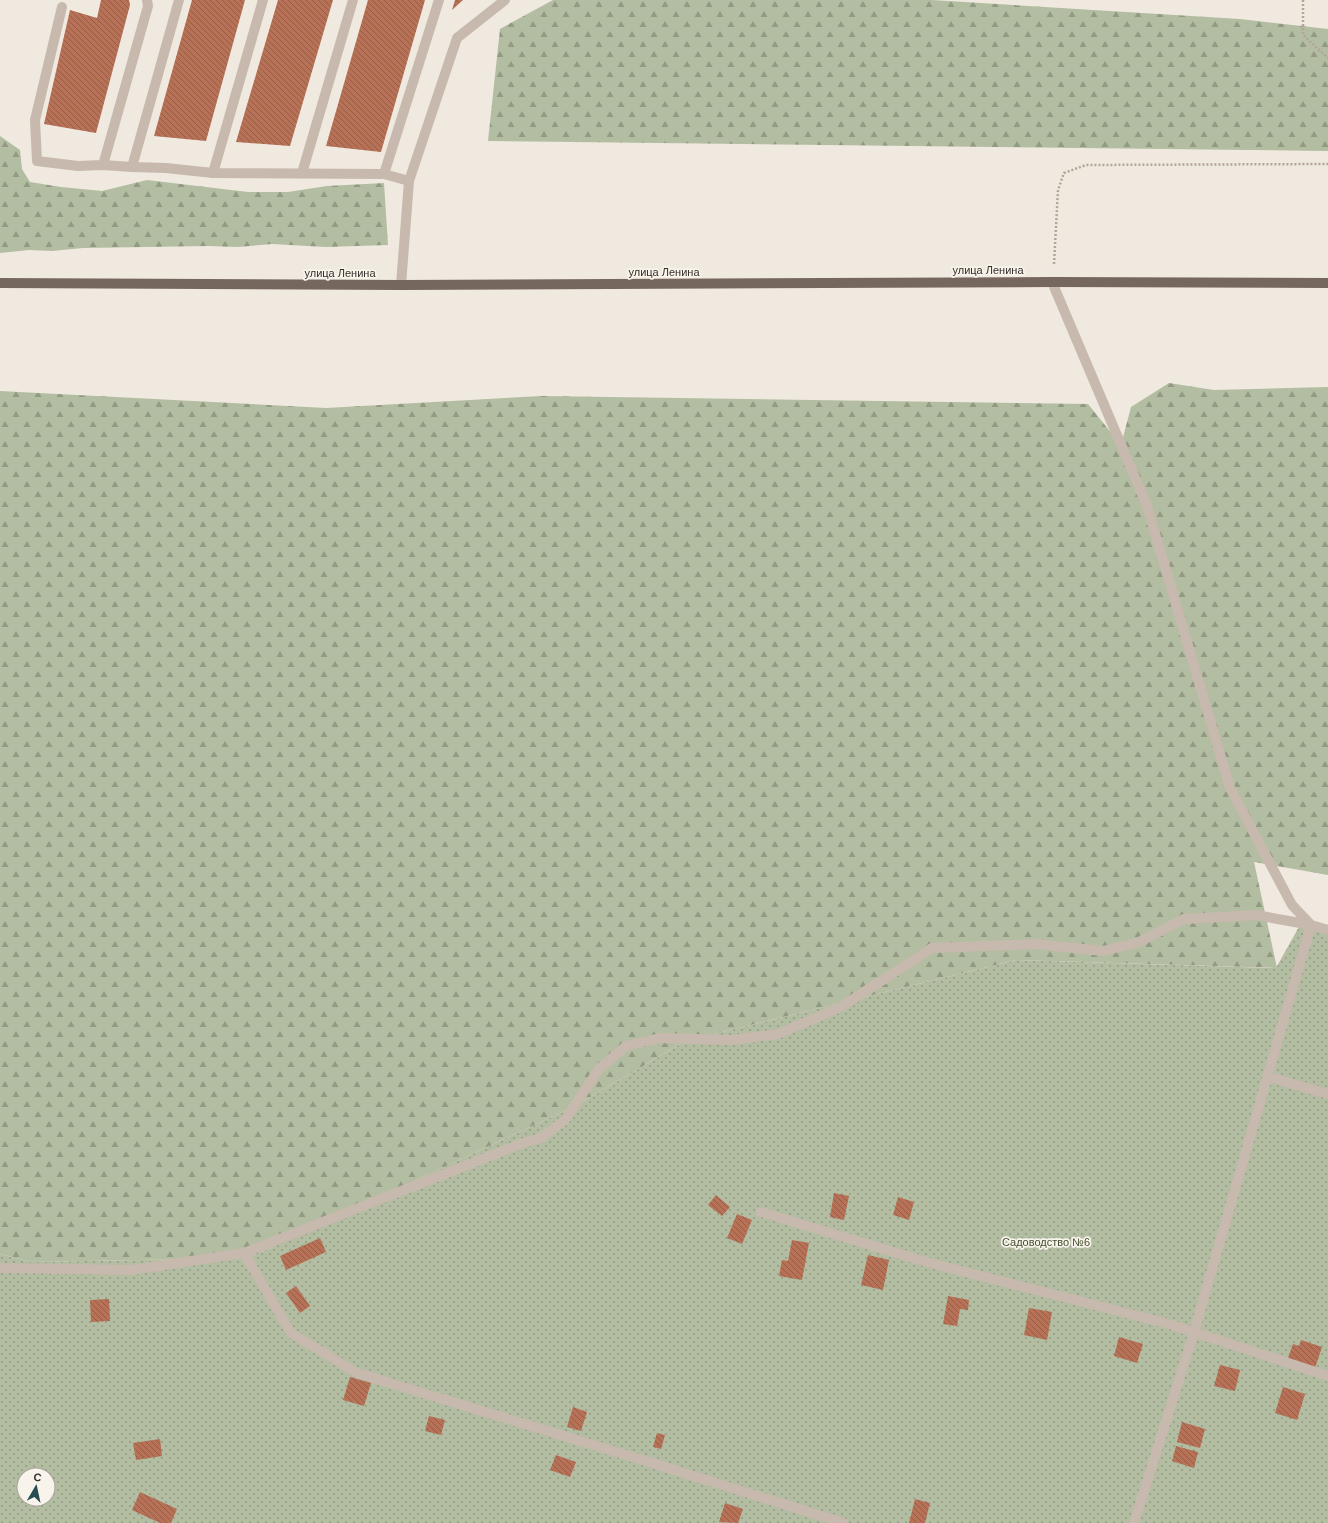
<svg xmlns="http://www.w3.org/2000/svg" width="1328" height="1523" font-family="Arial,sans-serif">
  <defs>
    <pattern id="grass-dots" width="8" height="8" patternUnits="userSpaceOnUse"><rect width="8" height="8" fill="#b3bda1"/><path d="M2 2h.1M6 6h.1" fill="none" stroke="#929a83" stroke-width="1.8" stroke-linecap="round"/></pattern>
    <pattern id="forest-firs" width="22" height="20" patternUnits="userSpaceOnUse"><rect width="22" height="20" fill="#b3bda1"/><path d="M5 1l3.5 6h-7zM16 11l3.5 6h-7z" fill="#929a83"/></pattern>
    <pattern id="building-back-hatch" width="6" height="6" patternUnits="userSpaceOnUse"><rect width="6" height="6" fill="#b77157"/><path d="M-1 5l2 2M0 0l6 6M5-1l2 2" fill="none" stroke="#965d48"/></pattern>
  </defs>
  <rect width="100%" height="100%" fill="#f0e9df"/>
  <!-- grass -->
  <path fill="url(#grass-dots)" fill-rule="evenodd" d="M1300 925 1328 935V1523H0V1254L31 1262 249 1258 579 1104 685 1041 1016 960 1276 968ZM24 1475H48V1499H24Z"/>
  <!-- forest -->
  <g fill="url(#forest-firs)">
    <polygon points="553,0 932,0 1240,19 1328,29 1328,151 488,141 500,29"/>
    <polygon points="0,136 20,150 22,169 30,182 61,187 102,191 147,180 248,192 288,192 327,186 384,183 388,245 326,247 272,244 238,247 209,246 83,248 52,251 29,250 0,253"/>
    <polygon points="1169,383 1214,390 1328,387 1328,875 1254,862 1277,968 1016,960 685,1041 579,1104 249,1258 31,1262 0,1254 0,391 326,408 541,396 1088,404 1121,445 1131,407"/>
  </g>
  <!-- building -->
  <g fill="url(#building-back-hatch)">
    <polygon points="101,0 129,0 130,5 96,133 44,124 70,10 97,18"/>
    <polygon points="192,0 245,0 206,141 154,136"/>
    <polygon points="278,0 333,0 290,146 236,142"/>
    <polygon points="368,0 425,0 381,152 326,146"/>
    <polygon points="455,0 463,0 452,10"/>
    <polygon points="834,1193 849,1196 844,1220 830,1217"/>
    <polygon points="716,1195 730,1207 722,1216 708,1205"/>
    <polygon points="898,1197 914,1202 909,1220 893,1215"/>
    <polygon points="737,1214 752,1220 742,1244 727,1238"/>
    <polygon points="320,1238 326,1252 286,1270 280,1256"/>
    <polygon points="792,1240 809,1243 802,1280 779,1276 782,1260 788,1261"/>
    <polygon points="868,1255 889,1260 883,1290 861,1285"/>
    <polygon points="296,1286 310,1306 300,1313 286,1293"/>
    <polygon points="948,1296 969,1300 968,1310 960,1309 957,1326 943,1324"/>
    <polygon points="109,1299 110,1321 91,1322 90,1300"/>
    <polygon points="1029,1308 1052,1312 1047,1340 1024,1335"/>
    <polygon points="1119,1337 1143,1344 1137,1363 1114,1356"/>
    <polygon points="1301,1340 1322,1347 1315,1368 1288,1358 1293,1344 1299,1346"/>
    <polygon points="1220,1365 1240,1370 1235,1391 1214,1386"/>
    <polygon points="350,1377 371,1383 364,1406 343,1400"/>
    <polygon points="1283,1387 1305,1394 1297,1420 1275,1413"/>
    <polygon points="573,1407 587,1412 581,1431 567,1427"/>
    <polygon points="429,1416 445,1420 441,1435 425,1431"/>
    <polygon points="1182,1422 1205,1429 1200,1448 1177,1442"/>
    <polygon points="657,1433 665,1435 661,1449 653,1447"/>
    <polygon points="160,1439 162,1456 136,1460 133,1443"/>
    <polygon points="1176,1446 1198,1452 1194,1468 1172,1461"/>
    <polygon points="556,1455 576,1462 570,1477 550,1470"/>
    <polygon points="140,1492 177,1509 171,1523 160,1523 132,1510"/>
    <polygon points="915,1499 930,1503 925,1523 909,1523"/>
    <polygon points="725,1503 743,1509 738,1523 719,1522"/>
  </g>
  <g fill="none" stroke-linecap="round" stroke-linejoin="round">
    <!-- path -->
    <g stroke="#b2a497" stroke-width="2.5" stroke-dasharray="2 2" stroke-linecap="butt">
      <polyline points="1303,0 1303,35 1328,58"/>
      <polyline points="1054,264 1058,190 1064,173 1086,165 1328,164"/>
    </g>
    <!-- minor -->
    <g stroke="#c7b9ad" stroke-width="10">
      <polyline points="62,7 35,120 37,161 78,166 103,165 132,167 166,168 213,173 384,174 409,181 401,285"/>
      <polyline points="103,165 148,6 147,0"/>
      <polyline points="132,167 179,0"/>
      <polyline points="213,173 263,0"/>
      <polyline points="302,173 353,0"/>
      <polyline points="384,174 439,0"/>
      <polyline points="409,181 457,38 505,0"/>
      <polyline points="1052,282 1147,506 1230,788 1292,905 1311,925 1194,1332 1134,1523"/>
      <polyline points="1268,1077 1328,1094"/>
      <polyline points="761,1212 930,1263 1169,1324 1328,1376"/>
      <polyline points="244,1253 291,1333 357,1373 623,1454 844,1523"/>
      <polyline points="0,1268 131,1270 244,1253 523,1143 541,1138 565,1120 599,1069 626,1046 660,1038 731,1040 778,1034 841,1007 932,948 1036,944 1103,951 1139,942 1184,919 1256,915 1311,925 1328,930"/>
    </g>
    <!-- major -->
    <polyline stroke="#76675e" stroke-width="10" points="0,283 401,285 1052,282 1328,283"/>
  </g>
  <g text-anchor="middle" dominant-baseline="central" stroke-width="3.5" stroke-linejoin="round" paint-order="stroke">
    <!-- street labels -->
    <g font-size="11" fill="#362e2a" stroke="#f8f3eb">
      <text x="988" y="270">улица Ленина</text>
      <text x="664" y="272">улица Ленина</text>
      <text x="340" y="273">улица Ленина</text>
    </g>
    <!-- park labels -->
    <g font-size="11" fill="#445131" stroke="#f8f3eb">
      <text x="1046" y="1242">Садоводство №6</text>
    </g>
  </g>
  <!-- north arrow -->
  <g transform="translate(36 1487) rotate(9)"><circle r="19" fill="#f8f3eb" stroke="#aaa49e"/>
  <path d="M0-3L7 15L0 10L-7 15Z" fill="#254e52"/>
  <text y="-6" font-size="11" font-weight="bold" text-anchor="middle" fill="#362e2a">С</text>
  </g>
</svg>
